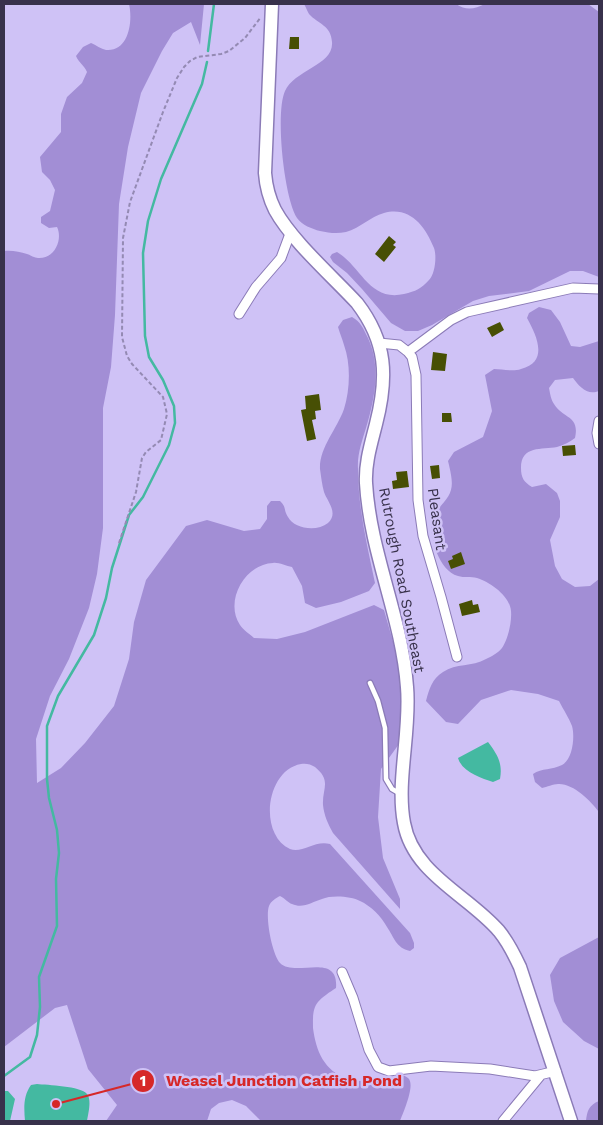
<svg xmlns="http://www.w3.org/2000/svg" width="603" height="1125" font-family="'Work Sans',sans-serif">
<style>
.green{fill:#a28ed5}
.water{fill:#44b9a1}
.lines{fill:none;stroke-linecap:round;stroke-linejoin:round}
.stream{stroke:#44b9a1;stroke-width:2.5}
.building{fill:#474f04}
.lane-casing{stroke:#8b7bb7;stroke-width:7}
.street-casing{stroke:#8b7bb7;stroke-width:11}
.secondary-casing{stroke:#8b7bb7;stroke-width:15}
.path{stroke:#948ab3;stroke-width:2;stroke-dasharray:4 2.5;stroke-linecap:butt}
.lane{stroke:#fff;stroke-width:4.5}
.street{stroke:#fff;stroke-width:9}
.secondary{stroke:#fff;stroke-width:12}
.labels{text-anchor:middle;stroke-width:5;stroke-linejoin:round;paint-order:stroke}
.street-label{font-size:15px;fill:#38314b;stroke:#cfc2f6}
.leader{fill:none;stroke:#d62828;stroke-width:2}
.callout-dot{fill:#d62828;stroke:#cfc2f6;stroke-width:2}
.mark-label{font-size:15px;text-anchor:middle;font-weight:bold;fill:#fff}
.callout-label{font-size:16px;text-anchor:middle;font-weight:bold;fill:#d62828;stroke:#cfc2f6;stroke-width:5;stroke-linejoin:round;paint-order:stroke}
</style>
<rect width="100%" height="100%" fill="#cfc2f6"/>
<path class="green" d="M 129,4 L 204,4 L 200,45 L 191,22 L 173,33 L 162,51 L 141,93 L 128,147 L 119,204 L 115,315 L 111,367 L 103,408 L 103,528 L 97,574 L 89,608 L 69,659 L 50,696 L 36,739 L 37,783 L 61,768 L 85,743 L 114,706 L 129,659 L 134,622 L 146,580 L 186,526 L 207,520 L 244,531 L 260,529 L 267,519 L 267,506 L 271,501 L 280,501 C 287,508 283,509 288,517 C 294,529 317,532 328,523 C 339,513 327,501 324,492 C 322,485 321,476 320,469 C 319,448 337,429 344,409 C 350,390 351,364 344,345 C 342,338 340,334 338,327 L 343,320 L 352,317 C 361,322 363,328 368,338 C 381,366 375,398 366,428 C 362,441 357,455 358,469 C 358,507 367,545 375,583 L 369,591 L 341,602 L 316,608 L 305,603 L 302,586 L 292,567 C 286,566 278,562 273,563 C 245,564 224,601 240,625 C 243,630 250,634 254,638 L 277,639 L 305,632 L 374,605 L 384,610 L 398,659 L 401,701 L 399,744 L 381,769 L 378,817 L 383,858 L 400,899 L 400,909 L 333,833 C 328,824 324,815 323,805 C 322,788 332,781 315,767 C 311,764 305,763 301,764 C 266,770 258,834 290,849 C 302,854 314,840 330,844 L 410,933 L 414,943 L 414,948 L 410,951 C 396,948 394,937 387,927 C 381,916 371,906 360,901 C 351,896 331,895 322,899 C 312,902 303,909 292,904 C 288,903 285,898 280,896 C 276,898 271,901 269,906 C 265,917 272,954 280,963 C 295,978 339,951 336,988 C 330,992 322,997 318,1002 C 312,1009 313,1020 313,1028 C 316,1051 324,1071 348,1079 C 356,1082 370,1081 379,1081 C 388,1080 399,1071 408,1078 C 416,1084 403,1113 400,1121 L 261,1121 L 246,1106 L 232,1100 L 219,1103 L 211,1109 L 207,1121 L 106,1121 L 117,1105 L 88,1069 L 67,1005 L 55,1008 L 4,1047 L 4,251 C 12,250 20,252 27,254 C 30,255 35,258 38,258 C 55,259 63,239 57,227 L 49,228 L 41,223 L 41,217 L 50,211 L 55,190 L 50,180 L 42,172 L 40,157 L 61,132 L 61,114 L 67,97 L 82,83 L 87,72 C 84,65 79,63 76,56 L 83,47 L 91,43 C 96,45 101,49 106,50 C 129,52 133,21 129,4 Z
M 304,4 L 456,4 C 466,11 475,9 485,4 L 588,4 L 599,12 L 599,277 L 583,271 L 570,271 L 529,291 L 489,296 L 473,301 L 432,325 L 418,331 L 405,331 L 391,323 L 362,289 L 347,273 L 333,262 L 330,257 L 332,254 L 337,252 C 361,266 369,302 404,294 C 416,291 421,289 429,280 C 435,274 437,256 434,248 C 425,226 410,206 384,213 C 370,217 360,228 346,232 C 337,234 329,233 320,231 C 312,229 302,225 297,218 C 284,198 275,113 285,91 C 294,70 334,65 332,42 C 331,25 318,24 309,14 C 307,11 306,7 304,4 Z
M 539,307 L 551,310 L 560,322 L 571,346 L 580,347 L 599,341 L 599,391 C 587,396 579,386 573,378 L 555,380 L 549,388 C 550,393 551,400 554,404 C 563,419 580,415 575,438 C 570,442 564,445 557,447 C 542,450 521,445 521,468 C 521,478 524,482 532,487 L 546,484 L 557,493 L 560,501 L 560,517 L 550,540 L 555,566 L 562,579 L 575,587 L 590,586 L 599,579 L 599,812 C 591,801 573,783 558,784 C 553,784 547,787 542,788 L 535,782 L 533,774 C 542,768 552,770 562,765 C 573,759 575,736 572,726 C 569,718 563,709 559,701 L 538,694 L 511,690 L 481,700 L 458,724 L 446,722 L 426,701 C 429,689 432,679 443,672 C 456,663 472,667 486,659 C 491,657 499,652 502,648 C 508,639 512,622 511,611 C 510,596 490,582 477,578 C 471,576 464,578 458,576 C 437,569 430,536 431,517 C 452,493 456,493 448,461 L 454,452 L 483,437 L 492,411 L 485,375 L 494,369 C 502,369 513,372 521,369 C 549,362 537,336 527,318 L 529,313 Z
M 599,937 L 599,1049 L 584,1041 L 563,1022 L 554,1001 L 550,975 L 560,958 Z
M 599,1101 L 599,1121 L 586,1121 C 587,1111 589,1105 599,1101 Z"/>
<path class="water" d="M 488,742 C 497,754 503,763 500,779 L 493,782 C 481,778 462,772 458,758 Z
M 37,1084 C 47,1085 81,1086 87,1094 C 92,1100 88,1114 87,1121 L 25,1121 C 24,1109 23,1096 31,1085 Z
M 4,1091 L 8,1091 L 15,1099 L 10,1121 L 4,1121 Z"/>
<g class="lines">
<path class="stream" d="M 208,51 L 214,4
M 4,1076 L 30,1057 L 37,1035 L 40,1007 L 39,977 L 57,926 L 56,879 L 59,853 L 57,830 L 49,798 L 47,779 L 47,726 L 58,696 L 94,635 L 106,598 L 112,568 L 129,515 L 143,497 L 169,445 L 175,423 L 174,406 L 163,380 L 149,357 L 145,336 L 143,253 L 148,221 L 161,179 L 202,84 L 207,62"/>
</g>
<path class="building" d="M 290,37 L 299,37 L 299,49 L 289,49 Z
M 389,236 L 396,242 L 393,245 L 396,247 L 384,262 L 375,254 Z
M 500,322 L 504,330 L 492,337 L 487,328 Z
M 433,352 L 447,354 L 445,371 L 431,370 Z
M 319,394 L 321,410 L 315,411 L 316,419 L 312,420 L 316,439 L 307,441 L 301,410 L 306,409 L 305,396 Z
M 442,413 L 451,413 L 452,422 L 442,422 Z
M 575,445 L 576,455 L 563,456 L 562,446 Z
M 439,465 L 440,478 L 432,479 L 430,466 Z
M 407,471 L 409,487 L 393,489 L 392,481 L 397,480 L 396,472 Z
M 461,552 L 465,564 L 451,569 L 448,561 L 453,559 L 452,556 Z
M 472,600 L 473,605 L 478,604 L 480,612 L 462,616 L 459,604 Z"/>
<g class="lines">
<g class="lane-casing">
<path id="lane" d="M 370,683 L 378,701 L 385,728 L 386,779 L 392,789 L 399,793"/>
</g>
<g class="street-casing">
<path id="street" d="M 239,314 L 256,287 L 281,258 L 291,231
M 379,343 L 399,345 L 408,352 L 451,320 L 467,312 L 573,288 L 599,289
M 408,352 L 412,357 L 416,375 L 418,500 L 423,536 L 441,597 L 457,657
M 599,421 L 597,433 L 599,444
M 342,972 L 353,998 L 369,1050 L 378,1067 L 389,1071 L 431,1066 L 490,1069 L 535,1076 L 556,1071
M 503,1121 L 541,1075"/>
</g>
<g class="secondary-casing">
<path id="secondary" d="M 272,4 L 265,173 C 266,186 269,198 275,210 C 292,241 332,276 357,303 C 387,342 388,377 376,424 C 371,444 365,463 366,483 C 370,553 402,618 407,687 C 411,731 396,781 404,823 C 413,874 468,895 499,931 C 508,942 514,954 520,967 L 571,1121"/>
</g>
<path class="path" d="M 119,543 L 136,492 L 142,458 L 146,452 L 161,440 L 167,414 L 163,397 L 132,364 L 127,356 L 122,337 L 123,238 L 130,202 L 163,112 L 177,78 L 184,67 L 190,61 L 197,57 L 221,54 L 229,51 L 245,38 L 261,17"/>
<use href="#lane" class="lane"/>
<use href="#street" class="street"/>
<use href="#secondary" class="secondary"/>
</g>
<g class="labels">
<g class="street-label">
<text transform="translate(437 519) rotate(82)" y="5">Pleasant</text>
<text transform="translate(402 580) rotate(79)" y="5">Rutrough Road Southeast</text>
</g>
</g>
<path class="leader" d="M56 1104L143 1081"/>
<g class="callout-dot">
<circle cx="56" cy="1104" r="5"/>
<circle cx="143" cy="1081" r="12"/>
</g>
<g class="mark-label">
<text x="143" y="1086">1</text>
</g>
<g class="callout-label">
<text x="284" y="1086">Weasel Junction Catfish Pond</text>
</g>
<rect width="603" height="1125" fill="none" stroke="#38314b" stroke-width="10"/>
</svg>
